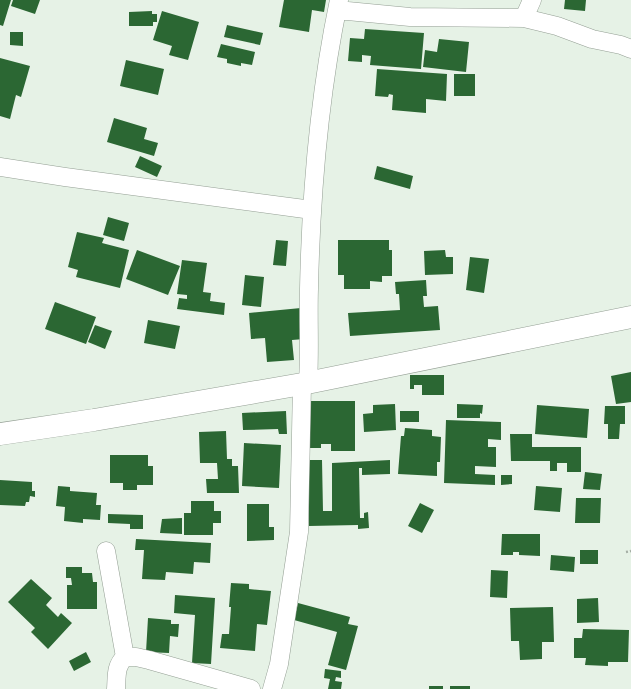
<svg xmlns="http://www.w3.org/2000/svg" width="631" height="689" font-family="Karla,sans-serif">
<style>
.building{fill:#2b6733}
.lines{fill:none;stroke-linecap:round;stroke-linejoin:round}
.street-casing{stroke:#949f94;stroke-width:19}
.secondary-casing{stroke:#949f94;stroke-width:23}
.path{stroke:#a4aea4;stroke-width:2.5;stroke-dasharray:2 2;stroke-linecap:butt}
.street{stroke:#fff;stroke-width:18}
.secondary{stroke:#fff;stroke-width:22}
</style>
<rect width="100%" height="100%" fill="#e6f2e6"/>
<path class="building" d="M 0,0 L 11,0 L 3,26 L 0,25 Z
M 13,0 L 40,0 L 35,14 L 11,6 Z
M 284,0 L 326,0 L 324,12 L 312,10 L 309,32 L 279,27 Z
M 565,0 L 586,0 L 585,11 L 564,9 Z
M 152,11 L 152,14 L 157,14 L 157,22 L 153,22 L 153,26 L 129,26 L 129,12 Z
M 162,11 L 199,22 L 188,60 L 169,55 L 172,46 L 153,40 Z
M 227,25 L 263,33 L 260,45 L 224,37 Z
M 365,29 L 424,33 L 421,69 L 370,65 L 371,56 L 362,55 L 362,62 L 348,61 L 350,38 L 364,39 Z
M 10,32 L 23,32 L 23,46 L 10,45 Z
M 439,39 L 469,42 L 466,72 L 423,67 L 425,50 L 437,52 Z
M 221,44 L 255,52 L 252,65 L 241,63 L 241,66 L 227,63 L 227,59 L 217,57 Z
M 0,58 L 30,66 L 21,97 L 16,95 L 10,119 L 0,116 Z
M 126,60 L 164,69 L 158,95 L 120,86 Z
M 377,69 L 447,74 L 446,101 L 426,99 L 426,113 L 392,110 L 393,95 L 389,94 L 388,97 L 375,96 Z
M 454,74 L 475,74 L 475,96 L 454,96 Z
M 114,118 L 147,128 L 144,139 L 158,143 L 154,156 L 107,142 Z
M 140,156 L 162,166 L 157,177 L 135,167 Z
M 377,166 L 413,176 L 410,189 L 374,179 Z
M 108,217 L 129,223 L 124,241 L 103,235 Z
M 77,232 L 104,238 L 102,243 L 129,250 L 120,288 L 76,277 L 78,270 L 68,267 Z
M 276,240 L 288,241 L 286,266 L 273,265 Z
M 338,240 L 389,240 L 389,250 L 392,250 L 392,276 L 382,276 L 382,282 L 370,281 L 370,289 L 344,289 L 344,275 L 338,275 Z
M 137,250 L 180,266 L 168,295 L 126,279 Z
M 445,250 L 446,257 L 453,257 L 453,274 L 425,275 L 424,251 Z
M 470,257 L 489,259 L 484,293 L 466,290 Z
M 182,260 L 207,263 L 203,292 L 211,293 L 210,301 L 225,303 L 224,315 L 177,309 L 179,298 L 187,299 L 187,295 L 177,294 Z
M 245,275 L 264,277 L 261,307 L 242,305 Z
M 426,280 L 427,296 L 423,296 L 424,307 L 438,306 L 440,330 L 350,336 L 348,313 L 400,310 L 399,294 L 396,294 L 395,282 Z
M 55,302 L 96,317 L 86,344 L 45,329 Z
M 301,308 L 304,339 L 292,340 L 294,360 L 267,362 L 265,338 L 251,339 L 249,313 Z
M 148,320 L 180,326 L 175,349 L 144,343 Z
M 95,325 L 112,331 L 105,349 L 88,342 Z
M 631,372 L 631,402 L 616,404 L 611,376 Z
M 410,375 L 444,375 L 444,395 L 422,395 L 422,385 L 414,385 L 414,389 L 410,389 Z
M 309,401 L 355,401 L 355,451 L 331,451 L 331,444 L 321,444 L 321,448 L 309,448 Z
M 395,404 L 396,430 L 364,432 L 363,414 L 373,413 L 373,405 Z
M 457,404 L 483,405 L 482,414 L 480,413 L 480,418 L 457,418 Z
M 537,405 L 589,409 L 587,438 L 535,434 Z
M 605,406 L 625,406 L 625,424 L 620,424 L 619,439 L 608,439 L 608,424 L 604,424 Z
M 286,411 L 287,434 L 279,434 L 278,429 L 243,430 L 242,413 Z
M 400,411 L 419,411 L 419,422 L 400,422 Z
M 446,420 L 501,422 L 501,440 L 488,439 L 488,447 L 496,447 L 496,467 L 475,466 L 475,474 L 495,475 L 495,485 L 444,483 Z
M 405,428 L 432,430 L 432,436 L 441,437 L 440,462 L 437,462 L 437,476 L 398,474 L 401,436 L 404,436 Z
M 226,431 L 227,459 L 232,459 L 232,466 L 238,466 L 239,493 L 207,493 L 206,479 L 218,479 L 217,463 L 200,463 L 199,432 Z
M 510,434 L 532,434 L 532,447 L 581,447 L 581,472 L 567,472 L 567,463 L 557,463 L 557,471 L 550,471 L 550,461 L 511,461 Z
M 244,443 L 281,445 L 279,488 L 242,486 Z
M 110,455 L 148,455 L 148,466 L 153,466 L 153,485 L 137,485 L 137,490 L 123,490 L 123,483 L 110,483 Z
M 307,460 L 322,460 L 323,511 L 332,511 L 332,463 L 390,460 L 390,474 L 362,475 L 362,468 L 359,468 L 360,518 L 364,518 L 364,513 L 368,512 L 369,528 L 358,529 L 358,525 L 309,526 Z
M 585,472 L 602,474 L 600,490 L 583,489 Z
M 501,475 L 512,475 L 512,484 L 501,485 Z
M 0,480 L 32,482 L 32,491 L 35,491 L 35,497 L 30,496 L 29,502 L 26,502 L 25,506 L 0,505 Z
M 58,486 L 70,487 L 70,491 L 97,493 L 96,505 L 101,505 L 100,520 L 83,519 L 83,523 L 64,521 L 65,507 L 56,506 Z
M 536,486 L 562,488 L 560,512 L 534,510 Z
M 576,498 L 601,498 L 600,523 L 575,523 Z
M 191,501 L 214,501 L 214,511 L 221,511 L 221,523 L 213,523 L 213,535 L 184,535 L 184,513 L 191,513 Z
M 420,503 L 434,510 L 422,533 L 408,526 Z
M 247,504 L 269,504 L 269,527 L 274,527 L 274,540 L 247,541 Z
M 108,514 L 143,515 L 143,529 L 130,529 L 130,524 L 108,523 Z
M 182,518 L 182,534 L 160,533 L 162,519 Z
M 502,534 L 540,534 L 540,556 L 519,555 L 519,552 L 513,552 L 513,555 L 501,555 Z
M 136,539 L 211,543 L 210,563 L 194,562 L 193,574 L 166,572 L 165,580 L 142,579 L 144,550 L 135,550 Z
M 580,550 L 598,550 L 598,564 L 580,564 Z
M 551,555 L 575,557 L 574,572 L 550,570 Z
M 66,567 L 82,567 L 82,573 L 92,573 L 93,582 L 97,582 L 97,609 L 67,609 L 67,585 L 72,585 L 71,578 L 66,578 Z
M 491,570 L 508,571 L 507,598 L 490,597 Z
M 31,579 L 52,598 L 46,605 L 58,617 L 61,613 L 72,623 L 48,649 L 31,632 L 35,628 L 8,602 Z
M 231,583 L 249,584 L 249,589 L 271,591 L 267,625 L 257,624 L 255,651 L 220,648 L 222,634 L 229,634 L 231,607 L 229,607 Z
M 175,595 L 215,598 L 211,664 L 192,663 L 195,615 L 174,613 Z
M 598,598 L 599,622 L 577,623 L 577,599 Z
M 298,603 L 350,617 L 348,624 L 358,626 L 346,670 L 328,665 L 337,632 L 294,620 Z
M 553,607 L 554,642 L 542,642 L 542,659 L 520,660 L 519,641 L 511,641 L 510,608 Z
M 148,618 L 171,620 L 171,624 L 179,624 L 178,637 L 170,636 L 169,653 L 146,652 Z
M 583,629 L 629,630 L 628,662 L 608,662 L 608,666 L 585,665 L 586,658 L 574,658 L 574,638 L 582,638 Z
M 86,652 L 91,662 L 74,671 L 69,661 Z
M 325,669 L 341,671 L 341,678 L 336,677 L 335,681 L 342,682 L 341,689 L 328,689 L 330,679 L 324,678 Z
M 429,686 L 443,686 L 443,689 L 429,689 Z
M 450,686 L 470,686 L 470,689 L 450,689 Z"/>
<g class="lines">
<g class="street-casing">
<path id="street" d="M 337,10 L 410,17 L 524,18 L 557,26 L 592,39 L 621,45 L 631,49
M 524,18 L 532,0
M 0,167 L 65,177 L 312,210
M 308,382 C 310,351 308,320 309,289 C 311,192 319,95 339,0
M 106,551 L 125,657
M 116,689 C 117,677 115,666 125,657 L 136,657 L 149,660 L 251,689
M 272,689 L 279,664 L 299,532 L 302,384"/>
</g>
<g class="secondary-casing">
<path id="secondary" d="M 0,434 L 94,420 L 302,384 L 631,317"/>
</g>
<path class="path" d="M 626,552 L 631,551"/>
<use href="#street" class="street"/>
<use href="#secondary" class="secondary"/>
</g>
</svg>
